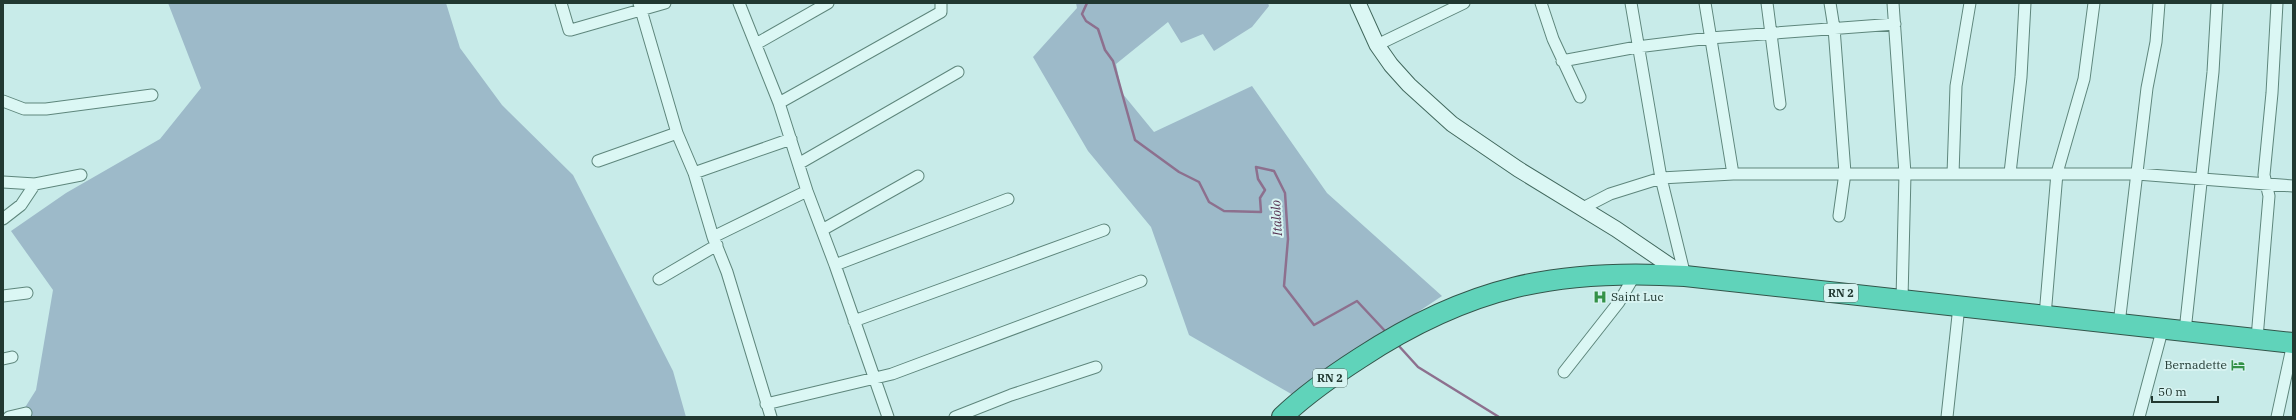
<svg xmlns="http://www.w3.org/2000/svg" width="2296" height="420" font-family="'IBM Plex Serif',serif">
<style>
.green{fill:#9dbac9}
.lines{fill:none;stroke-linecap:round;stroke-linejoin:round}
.stream{stroke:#8d708e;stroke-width:2.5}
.street-casing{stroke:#5e867c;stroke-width:13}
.secondary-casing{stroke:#41685d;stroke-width:17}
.highway-casing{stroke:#32554a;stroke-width:22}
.street{stroke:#dbf7f4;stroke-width:11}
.secondary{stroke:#dbf7f4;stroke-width:15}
.highway{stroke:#60d3ba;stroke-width:20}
.labels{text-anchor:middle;stroke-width:4;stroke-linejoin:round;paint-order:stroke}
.shield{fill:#d7f3f1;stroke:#58706b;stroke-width:1}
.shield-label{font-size:11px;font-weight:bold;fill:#213831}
.poi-label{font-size:12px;fill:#213831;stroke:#d7f3f1;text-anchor:start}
.water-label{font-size:13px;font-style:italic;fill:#563151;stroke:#d7f3f1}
</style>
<rect width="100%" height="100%" fill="#c8ebe9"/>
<path class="green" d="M 168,3 L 446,3 L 460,48 L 502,105 L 573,175 L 673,371 L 686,417 L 19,417 L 36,390 L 53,290 L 11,231 L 66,193 L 160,139 L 201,88 Z
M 1076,3 L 1268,3 L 1269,6 L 1252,27 L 1214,51 L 1203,34 L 1181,43 L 1168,22 L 1116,64 L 1122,93 L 1154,132 L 1252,86 L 1327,193 L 1442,296 L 1293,395 L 1189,335 L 1151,227 L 1088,151 L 1033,57 L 1077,8 Z"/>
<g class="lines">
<path class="stream" d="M 1087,3 L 1082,14 L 1086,21 L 1098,29 L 1105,50 L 1113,61 L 1135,140 L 1179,172 L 1199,182 L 1209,202 L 1224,211 L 1261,212 L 1260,198 L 1265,190 L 1258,179 L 1256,167 L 1274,171 L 1285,193 L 1288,239 L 1284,286 L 1314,325 L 1357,301 L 1386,332
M 1398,345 L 1418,367 L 1499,417"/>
<g class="street-casing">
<path id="street" d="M 561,3 L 569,30 L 571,30 L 665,3
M 639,3 L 677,133 L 694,173 L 713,237 L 727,272 L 771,417
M 739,3 L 779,103 L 807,191 L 835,265 L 888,417
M 1541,3 L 1553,39 L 1580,97
M 1631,3 L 1661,178 L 1685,276
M 1705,3 L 1733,174
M 1767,3 L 1780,104
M 1830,3 L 1834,28 L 1845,173 L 1839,216
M 1893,3 L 1905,174 L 1902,299
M 756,44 L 828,3
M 1377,45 L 1464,3
M 1562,61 L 1637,47 L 1710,38 L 1895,24
M 3,101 L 24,109 L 46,109 L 152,95
M 779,103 L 941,12 L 941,3
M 598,161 L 677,133
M 800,163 L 958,72
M 694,173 L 791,139
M 2010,173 L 2021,77 L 2025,3
M 1953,174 L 1956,86 L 1970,3
M 3,182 L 35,184
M 1581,209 L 1610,194 L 1661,178 L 1733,174 L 2137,174 L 2293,186
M 3,219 L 21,205 L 35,184 L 81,175
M 822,230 L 918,176
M 713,237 L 807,191
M 835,265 L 1008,199
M 659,279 L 717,245
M 3,296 L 27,293
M 2045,316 L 2057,173 L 2084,79 L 2094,3
M 854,321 L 1104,230
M 2119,324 L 2147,88 L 2156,42 L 2159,3
M 2185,331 L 2213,72 L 2217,3
M 2257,338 L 2269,196 L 2264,175 L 2272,93 L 2277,3
M 3,359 L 12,357
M 1564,372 L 1619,302 L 1636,273
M 766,404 L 892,374 L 1141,281
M 9,417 L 26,413
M 955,417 L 1011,395 L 1096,367
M 1947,417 L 1959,306
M 2139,417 L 2163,327
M 2277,417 L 2293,343"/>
</g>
<g class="secondary-casing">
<path id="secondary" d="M 1358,3 L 1377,45 L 1391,65 L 1409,85 L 1452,124 L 1518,169 L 1616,229 L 1685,276"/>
</g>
<g class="highway-casing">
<path id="highway" d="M 1282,417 C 1306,394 1332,376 1360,358 C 1468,287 1557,268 1685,276 L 2293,343"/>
</g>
<use href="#street" class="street"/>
<use href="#secondary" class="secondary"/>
<use href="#highway" class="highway"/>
</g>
<defs>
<g id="hospital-bare" transform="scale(1.08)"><path d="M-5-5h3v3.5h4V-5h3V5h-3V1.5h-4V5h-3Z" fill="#339147" stroke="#d7f3f1" stroke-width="2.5" paint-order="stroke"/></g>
<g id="hotel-bare" transform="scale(1.08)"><path d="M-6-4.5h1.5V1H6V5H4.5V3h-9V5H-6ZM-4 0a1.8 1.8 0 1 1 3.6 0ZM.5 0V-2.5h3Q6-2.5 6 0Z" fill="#339147" stroke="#d7f3f1" stroke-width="2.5" paint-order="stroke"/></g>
</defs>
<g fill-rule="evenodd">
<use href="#hospital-bare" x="1600" y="297"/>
<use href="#hotel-bare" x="2238" y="365"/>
</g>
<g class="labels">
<g class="shield">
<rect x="1824" y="284" width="34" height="18" rx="3"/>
<rect x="1313" y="369" width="34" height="18" rx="3"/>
</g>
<g class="shield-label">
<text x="1841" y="297">RN 2</text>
<text x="1330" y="382">RN 2</text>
</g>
<g class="poi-label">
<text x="1611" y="301">Saint Luc</text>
<text x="2227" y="369" text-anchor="end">Bernadette</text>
</g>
<g class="water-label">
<text transform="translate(1276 218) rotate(-93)" y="5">Italolo</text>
</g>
</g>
<rect width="2296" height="420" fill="none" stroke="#213831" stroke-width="8"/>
<path d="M2152 396v6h66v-6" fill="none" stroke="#213831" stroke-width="2"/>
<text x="2158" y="396" font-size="12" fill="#213831" stroke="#d7f3f1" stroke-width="3" paint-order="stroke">50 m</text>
</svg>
